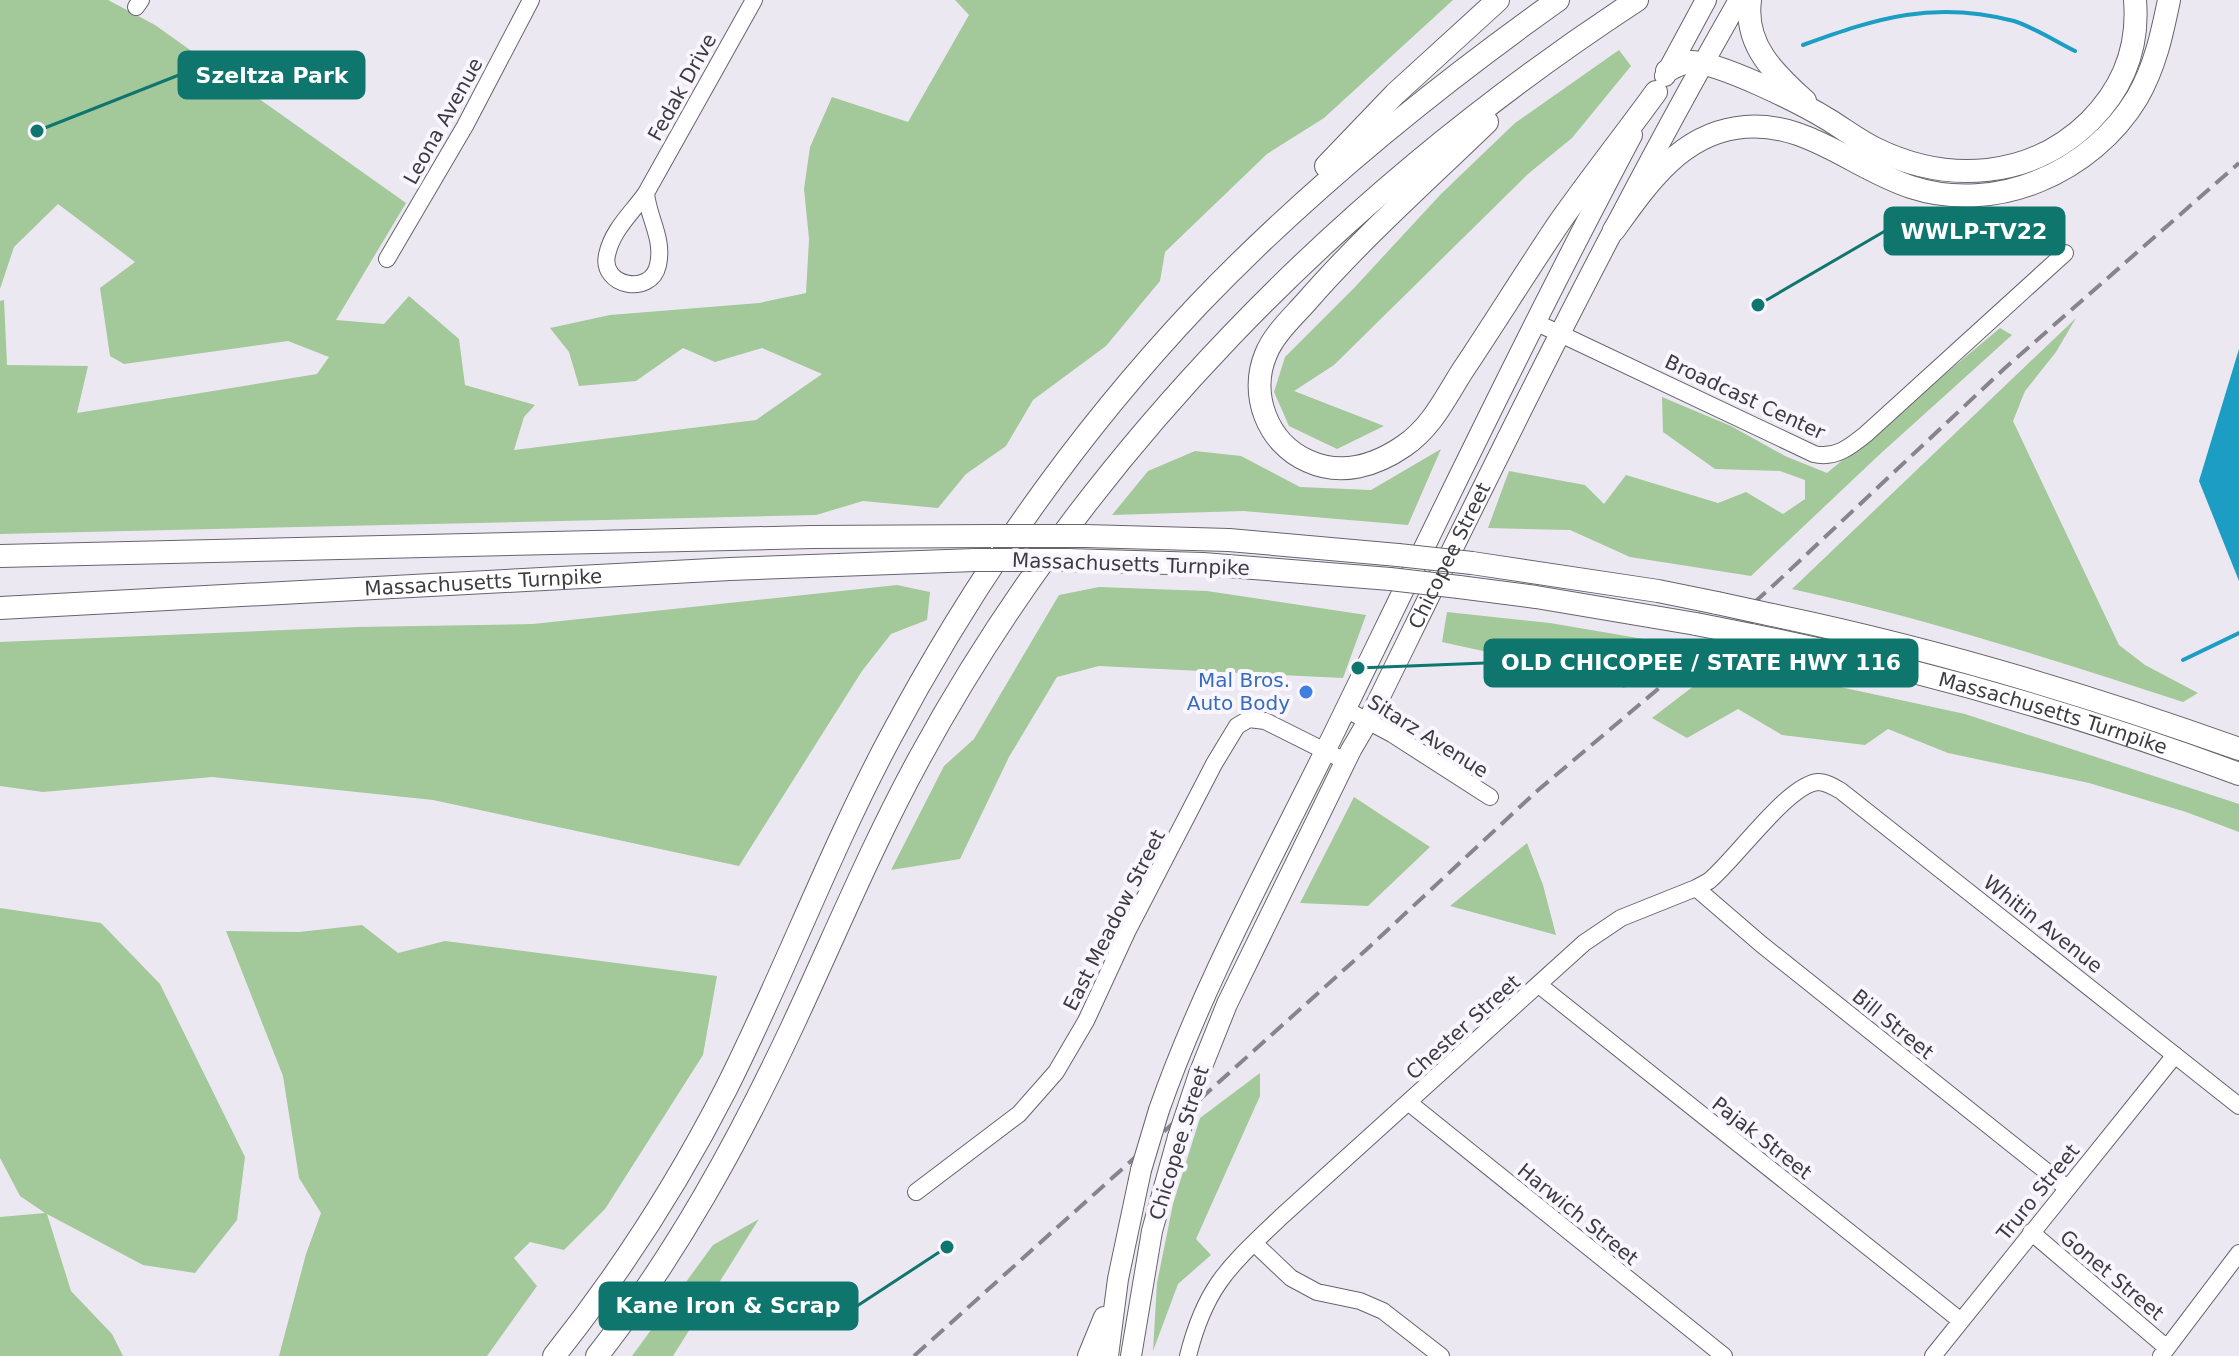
<svg xmlns="http://www.w3.org/2000/svg" width="2239" height="1356" font-family="'DejaVu Sans',sans-serif">
<style>
.green{fill:#a3c89a}
.water{fill:#1c9dc4}
.lines{fill:none;stroke-linecap:round;stroke-linejoin:round}
.stream{stroke:#1c9dc4;stroke-width:4}
.minor-casing{stroke:#67646c;stroke-width:18}
.major-casing{stroke:#67646c;stroke-width:22}
.highway-casing{stroke:#67646c;stroke-width:24}
.minor{stroke:#fff;stroke-width:16}
.major{stroke:#fff;stroke-width:20}
.highway{stroke:#fff;stroke-width:22}
.rail{stroke:#87848b;stroke-width:4;stroke-dasharray:16 8;stroke-linecap:butt}
.major-bridge-casing{stroke:#67646c;stroke-width:22;stroke-linecap:butt}
.highway-bridge-casing{stroke:#67646c;stroke-width:24;stroke-linecap:butt}
.major-bridge{stroke:#fff;stroke-width:20}
.highway-bridge{stroke:#fff;stroke-width:22}
.shop-dot{fill:#3f7fe0;stroke:#f9f6ff;stroke-width:3}
.labels{text-anchor:middle;stroke-width:8;stroke-linejoin:round;paint-order:stroke}
.street-label{font-size:20px;fill:#3d3b3f;stroke:#f9f6ff}
.shop-label{font-size:20px;fill:#366cbe;stroke:#f9f6ff;text-anchor:end}
.leader{fill:none;stroke:#0f766e;stroke-width:3}
.callout-dot{fill:#0f766e;stroke:#f9f6ff;stroke-width:3}
.callout{fill:#0f766e;stroke:#0f766e;stroke-width:3}
.callout-label{font-size:22px;text-anchor:middle;font-weight:bold;fill:#fff}
</style>
<rect width="100%" height="100%" fill="#ece8f2"/>
<path class="green" d="M 0,0 L 108,0 L 155,25 L 406,203 L 336,320 L 384,324 L 409,296 L 459,339 L 465,385 L 535,405 L 524,417 L 514,450 L 756,420 L 822,374 L 762,348 L 715,362 L 683,348 L 636,381 L 579,386 L 569,352 L 550,328 L 610,315 L 759,303 L 806,293 L 809,239 L 804,189 L 810,147 L 832,97 L 908,122 L 969,15 L 955,0 L 1453,0 L 1324,118 L 1267,154 L 1165,252 L 1160,281 L 1106,346 L 1033,400 L 1006,446 L 966,474 L 938,508 L 863,501 L 816,515 L 0,534 L 0,301 L 4,300 L 7,365 L 88,366 L 77,413 L 317,374 L 329,357 L 288,341 L 124,364 L 110,356 L 100,288 L 135,262 L 58,204 L 14,247 L 0,289 Z
M 1619,50 L 1631,66 L 1572,138 L 1528,174 L 1334,365 L 1294,391 L 1384,426 L 1337,449 L 1289,426 L 1274,392 L 1285,357 L 1354,288 L 1441,194 L 1515,123 Z
M 2076,318 L 2056,352 L 2025,391 L 2013,421 L 2119,645 L 2145,665 L 2198,693 L 2183,702 C 2054,660 1925,618 1792,589 Z
M 2000,328 L 2012,335 L 1879,455 L 1751,576 L 1630,557 L 1570,530 L 1488,528 L 1509,471 L 1585,485 L 1604,504 L 1626,475 L 1718,503 L 1746,492 L 1783,514 L 1805,499 L 1805,480 L 1780,471 L 1715,469 L 1663,432 L 1662,397 L 1731,426 L 1785,456 L 1827,473 Z
M 1441,449 L 1408,525 L 1244,511 L 1112,515 L 1148,471 L 1195,451 L 1241,456 L 1300,487 L 1371,490 Z
M 897,585 L 930,592 L 927,620 L 891,634 L 862,671 L 739,866 L 433,800 L 212,777 L 43,792 L 0,786 L 0,642 L 357,627 L 533,624 Z
M 1099,587 L 1207,591 L 1366,615 L 1343,678 L 1099,666 L 1057,677 L 1009,757 L 960,859 L 891,870 L 944,766 L 974,739 L 1059,595 Z
M 1447,612 L 1550,623 L 1667,643 L 1624,688 L 1597,676 L 1442,642 Z
M 1725,662 L 1965,714 L 2239,804 L 2239,832 L 2186,812 L 2089,783 L 1948,753 L 1888,729 L 1865,745 L 1782,735 L 1738,709 L 1687,738 L 1652,718 Z
M 1354,797 L 1430,847 L 1368,906 L 1300,903 Z
M 1527,843 L 1543,885 L 1556,935 L 1450,906 Z
M 0,908 L 101,923 L 160,984 L 245,1157 L 237,1220 L 195,1273 L 143,1265 L 47,1214 L 71,1291 L 112,1334 L 123,1356 L 0,1356 L 0,1217 L 45,1213 L 20,1196 L 0,1158 Z
M 362,925 L 398,953 L 445,941 L 717,976 L 703,1055 L 605,1209 L 564,1250 L 530,1242 L 514,1258 L 537,1286 L 487,1356 L 279,1356 L 306,1254 L 321,1213 L 299,1178 L 283,1076 L 226,931 L 299,932 Z
M 1260,1073 L 1260,1096 L 1196,1239 L 1211,1255 L 1178,1284 L 1153,1351 L 1157,1283 L 1173,1204 L 1200,1118 Z
M 759,1219 L 673,1356 L 632,1356 L 713,1245 Z"/>
<path class="water" d="M 2239,349 L 2239,581 L 2199,481 Z"/>
<g class="lines">
<path class="stream" d="M 1803,45 C 1877,18 1934,0 2014,21 C 2035,28 2055,41 2075,51
M 2183,660 L 2239,633"/>
<g class="minor-casing">
<path id="minor" d="M 136,7 L 141,0
M 646,193 C 648,218 664,238 658,265 C 651,297 600,286 607,255 C 612,230 632,213 646,193 L 754,0
M 387,259 L 465,126 L 531,0
M 1535,322 L 1814,454 C 1835,459 1850,447 1866,434 L 2065,253
M 1345,709 L 1392,734 L 1490,797
M 1696,888 L 1761,944 L 2067,1188
M 1539,985 L 1961,1321
M 1408,1102 L 1724,1356
M 916,1192 L 1019,1114 L 1056,1072 L 1086,1021 L 1128,930 L 1214,764 L 1237,726 L 1249,719 L 1265,721 L 1345,761
M 2031,1232 L 2167,1348
M 1254,1243 L 1291,1278 L 1317,1292 L 1360,1301 L 1383,1311 L 1441,1356
M 1188,1356 C 1206,1284 1231,1265 1282,1216 L 1584,943 L 1621,918 L 1696,888 L 1709,881 C 1735,860 1788,784 1818,782 C 1826,782 1834,787 1841,791 L 2239,1106
M 1933,1356 L 2175,1055
M 2161,1356 L 2239,1253"/>
</g>
<g class="major-casing">
<g id="major">
<path d="M 1665,76 L 1706,0"/>
<path id="s1" d="M 1199,1074 L 1227,1004 L 1351,750 L 1368,721 C 1487,479 1605,234 1739,0"/>
<path d="M 1159,1110 C 1205,979 1274,856 1335,731 C 1432,532 1528,331 1632,135"/>
<path d="M 1088,1356 L 1104,1317"/>
<path d="M 1108,1356 L 1118,1279 L 1141,1170"/>
<path d="M 1131,1356 L 1152,1231 L 1178,1137"/>
</g>
</g>
<g class="highway-casing">
<g id="highway">
<path d="M 1750,0 C 1744,45 1774,73 1805,101"/>
<path d="M 1667,71 C 1674,67 1680,63 1689,62 C 1718,61 1803,104 1829,120 C 1845,130 1859,141 1876,149 C 1948,184 2031,179 2090,121 C 2123,88 2139,47 2135,0"/>
<path d="M 1487,122 C 1426,181 1362,238 1307,301 C 1293,317 1274,334 1266,354 C 1249,394 1267,443 1308,461 C 1341,476 1375,466 1404,446 C 1432,427 1445,398 1463,370 C 1495,322 1526,272 1559,223 C 1590,179 1624,136 1656,92"/>
<path d="M 1326,166 L 1395,94 L 1498,0"/>
<path d="M 1614,230 C 1646,186 1678,137 1736,128 C 1803,117 1852,168 1911,187 C 1996,215 2092,172 2137,98 C 2155,67 2162,34 2169,0"/>
<path d="M 1085,536 L 1229,540 L 1398,555"/>
<path d="M 0,556 L 812,537 L 993,536"/>
<path d="M 1067,560 L 1203,564 L 1390,579"/>
<path d="M 1472,563 L 1658,591 L 1717,603"/>
<path d="M 1459,587 L 1536,597 L 1696,624"/>
<path id="s2" d="M 0,608 L 730,569 L 975,560"/>
<path d="M 1772,615 C 1931,648 2086,694 2239,749"/>
<path id="s3" d="M 1751,635 C 1917,668 2081,715 2239,774"/>
<path d="M 554,1356 C 620,1273 678,1183 726,1089 C 784,974 829,852 890,738 C 973,582 1076,434 1198,305 C 1307,191 1430,91 1558,0"/>
<path d="M 597,1356 C 676,1255 738,1142 792,1027 C 834,937 872,845 919,759 C 1087,450 1345,191 1637,0"/>
</g>
</g>
<use href="#minor" class="minor"/>
<use href="#major" class="major"/>
<use href="#highway" class="highway"/>
<path class="rail" d="M 914,1356 L 1366,950 L 1537,791 L 1658,689 L 1776,583 L 2005,368 L 2239,163"/>
<g class="major-bridge-casing">
<path id="major-bridge" d="M 1178,1137 L 1199,1074
M 1141,1170 L 1159,1110"/>
</g>
<g class="highway-bridge-casing">
<path id="highway-bridge" d="M 993,536 L 1085,536
M 1398,555 L 1472,563
M 975,560 L 1067,560
M 1390,579 L 1459,587
M 1717,603 L 1772,615
M 1696,624 L 1751,635"/>
</g>
<use href="#major-bridge" class="major-bridge"/>
<use href="#highway-bridge" class="highway-bridge"/>
</g>
<circle class="shop-dot" cx="1306" cy="692" r="8"/>
<g class="labels">
<g class="street-label">
<text transform="translate(682 87) rotate(-61)" y="7">Fedak Drive</text>
<text transform="translate(443 121) rotate(-61)" y="7">Leona Avenue</text>
<text transform="translate(1745 397) rotate(25)" y="7">Broadcast Center</text>
<text dy="7" stroke="none"><textPath href="#s1" startOffset="576">Chicopee Street</textPath></text>
<text transform="translate(1131 564) rotate(2)" y="7">Massachusetts Turnpike</text>
<text dy="7" stroke="none"><textPath href="#s2" startOffset="484">Massachusetts Turnpike</textPath></text>
<text dy="7" stroke="none"><textPath href="#s3" startOffset="312">Massachusetts Turnpike</textPath></text>
<text transform="translate(1428 736) rotate(32)" y="7">Sitarz Avenue</text>
<text transform="translate(1114 920) rotate(-63)" y="7">East Meadow Street</text>
<text transform="translate(2043 924) rotate(38)" y="7">Whitin Avenue</text>
<text transform="translate(1893 1024) rotate(39)" y="7">Bill Street</text>
<text transform="translate(1463 1027) rotate(-42)" y="7">Chester Street</text>
<text transform="translate(1762 1138) rotate(38)" y="7">Pajak Street</text>
<text transform="translate(1179 1143) rotate(-73)" y="7">Chicopee Street</text>
<text transform="translate(2038 1192) rotate(-51)" y="7">Truro Street</text>
<text transform="translate(1578 1214) rotate(39)" y="7">Harwich Street</text>
<text transform="translate(2112 1275) rotate(40)" y="7">Gonet Street</text>
</g>
<g class="shop-label">
<text x="1290" y="687">Mal Bros.<tspan x="1290" dy="23">Auto Body</tspan></text>
</g>
</g>
<path class="leader" d="M37 131L179 75M1758 305L1885 231M1358 668L1485 663M947 1247L857 1306"/>
<g class="callout-dot">
<circle cx="37" cy="131" r="8"/>
<circle cx="1758" cy="305" r="8"/>
<circle cx="1358" cy="668" r="8"/>
<circle cx="947" cy="1247" r="8"/>
</g>
<g class="callout">
<rect x="179" y="52" width="185" height="46" rx="8"/>
<rect x="1885" y="208" width="179" height="46" rx="8"/>
<rect x="1485" y="640" width="432" height="46" rx="8"/>
<rect x="600" y="1283" width="257" height="46" rx="8"/>
</g>
<g class="callout-label">
<text x="272" y="83">Szeltza Park</text>
<text x="1974" y="239">WWLP-TV22</text>
<text x="1701" y="670">OLD CHICOPEE / STATE HWY 116</text>
<text x="728" y="1313">Kane Iron &amp; Scrap</text>
</g>
</svg>
